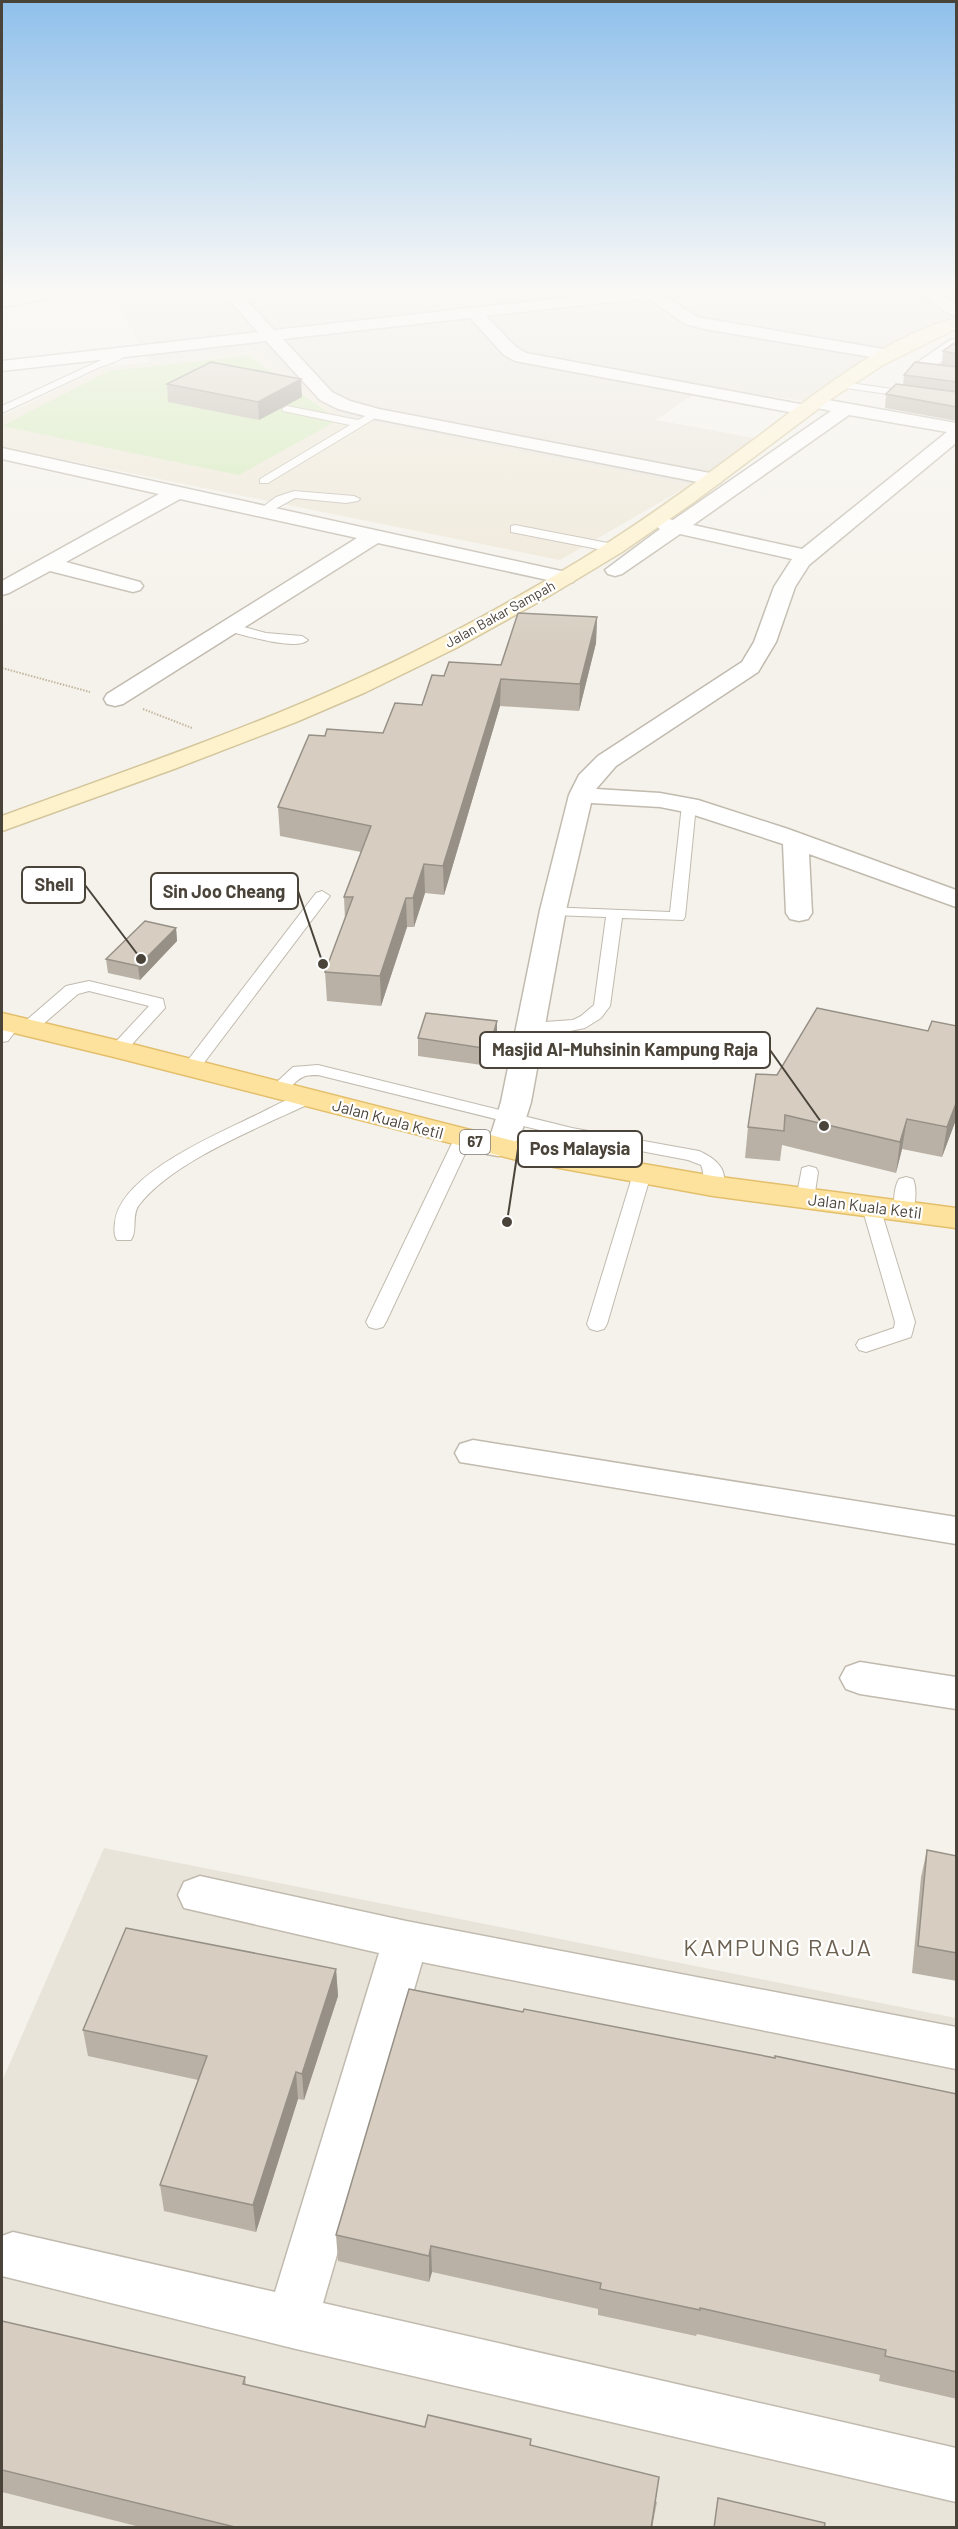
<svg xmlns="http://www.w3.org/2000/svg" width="958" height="2529" font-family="Barlow,sans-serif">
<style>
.residential{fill:#e9e4da}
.education{fill:#eee7d6}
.green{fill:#d1e9b5}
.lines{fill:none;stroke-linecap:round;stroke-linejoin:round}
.lane-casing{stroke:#c1baae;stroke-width:2}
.street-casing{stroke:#c1baae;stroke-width:3}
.secondary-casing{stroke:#d4c69c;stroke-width:3}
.primary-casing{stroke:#e3bf6c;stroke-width:3}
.path{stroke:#c3b69f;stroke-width:2;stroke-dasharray:1.5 1.5;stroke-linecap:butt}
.lane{fill:#fff;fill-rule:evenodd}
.street{fill:#fff;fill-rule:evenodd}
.secondary{fill:#fef2cd;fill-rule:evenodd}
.primary{fill:#fde29d;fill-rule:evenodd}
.wall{fill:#b9b1a6}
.shaded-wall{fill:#969087}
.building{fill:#d7cec1;stroke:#969087;stroke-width:1.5}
.labels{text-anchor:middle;stroke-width:4.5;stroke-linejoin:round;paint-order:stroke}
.far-street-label{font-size:14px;fill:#4a4339;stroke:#fff}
.shield{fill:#fff;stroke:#807b74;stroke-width:1.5}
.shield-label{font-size:15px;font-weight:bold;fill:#4a4339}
.street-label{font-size:16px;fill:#4a4339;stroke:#fff}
.near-quarter-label{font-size:24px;letter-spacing:1.5px;fill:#6d6150;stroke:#fff}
.leader{fill:none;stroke:#4a4339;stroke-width:2}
.callout-dot{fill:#4a4339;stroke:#fff;stroke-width:2}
.callout{fill:#fff;stroke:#4a4339;stroke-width:2}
.callout-label{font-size:18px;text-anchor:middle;font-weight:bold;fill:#4a4339}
</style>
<rect width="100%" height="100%" fill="#f5f2eb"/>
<path class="residential" d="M 39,291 L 956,291 L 956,317 L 913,337 L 803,401 L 704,387 L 656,420 L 754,438 L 690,485 L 339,416 L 257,351 L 150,362 L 121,309 Z
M 104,1848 L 956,2018 L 956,2527 L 2,2528 L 2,2081 Z"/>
<path class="education" d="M 257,351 L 339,416 L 690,485 L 560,560 L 2,447 L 2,416 L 105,367 Z"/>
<path class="green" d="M 248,356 L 338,420 L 239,475 L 2,426 L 109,371 Z"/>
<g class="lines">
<g class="lane-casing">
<path id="lane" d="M 123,350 L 128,353 C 120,361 110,364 100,367 L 2,413 L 2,406 Z
M 843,382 L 956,398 L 956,404 L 839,387 L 838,385 Z
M 287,406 L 358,420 L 373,412 L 381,412 L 382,414 L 268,483 L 260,483 L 260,479 L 350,425 L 283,411 L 282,409 Z
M 294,491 L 354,496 L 360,499 L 358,501 L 346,503 L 295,498 L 266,514 L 262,515 L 256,512 L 276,497 Z
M 515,525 L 613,544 L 619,548 L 613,552 L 511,532 L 511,526 Z
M 229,623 L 266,633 L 302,636 L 308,640 C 296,652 241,634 224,630 L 223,627 Z
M 689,801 L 696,805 L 685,917 L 683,920 L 622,918 L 610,1006 L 601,1018 L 585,1028 L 570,1031 L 524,1032 L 521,1028 L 524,1024 L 530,1023 L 573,1020 L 581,1016 L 594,1005 L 606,917 L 553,915 L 547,913 L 545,910 L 547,907 L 670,912 L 682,805 Z
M 322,891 L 330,896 L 197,1072 L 185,1072 L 182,1068 L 185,1064 L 316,893 Z
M 89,981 L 163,999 L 165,1008 L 124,1053 L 112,1053 L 109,1049 L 149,1006 L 89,991 L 78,994 L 34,1032 L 22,1032 L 19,1028 L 22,1024 L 66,986 Z
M 12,1020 L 18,1021 L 20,1025 L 8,1041 L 2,1042 C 2,1031 0,1023 12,1020 Z
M 318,1065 L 572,1128 L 699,1151 C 715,1158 732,1171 720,1190 L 706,1190 C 702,1183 705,1174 701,1165 L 688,1160 L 572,1138 L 318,1075 C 314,1075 307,1075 303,1077 C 290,1083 286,1099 270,1095 L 267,1091 L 293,1067 Z
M 307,1093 L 313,1094 L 316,1098 L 313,1102 C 261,1127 174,1160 139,1205 C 131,1216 138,1230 131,1240 L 117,1240 C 114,1235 114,1229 115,1223 C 118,1176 215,1135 252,1117 C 270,1109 288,1097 307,1093 Z
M 463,1134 L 469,1135 L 472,1139 L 386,1322 L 383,1327 L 376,1329 L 369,1327 L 366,1322 L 454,1139 L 457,1135 Z
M 809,1166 L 816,1168 L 818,1172 L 814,1199 L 812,1203 L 798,1203 L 796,1199 L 802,1168 Z
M 642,1168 L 649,1170 L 651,1174 L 607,1324 L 604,1329 L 597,1331 L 590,1329 L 587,1324 L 633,1174 L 635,1170 Z
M 906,1177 L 913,1179 C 917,1187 916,1207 911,1215 L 897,1215 C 892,1207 894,1187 899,1179 Z
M 871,1201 L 878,1203 L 880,1207 L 915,1322 L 911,1337 L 866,1352 L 859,1350 L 856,1345 L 859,1340 L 894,1328 L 895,1322 L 862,1207 L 864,1203 Z"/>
</g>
<g class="street-casing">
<path id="street" d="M 34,291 L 65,291 L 57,296 L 2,307 L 2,297 Z
M 221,291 L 238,291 L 274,330 L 624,291 L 673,291 L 671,294 L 665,296 L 697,317 L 889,350 L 897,355 L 889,360 L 704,329 L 685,324 L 647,298 L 486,316 L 516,347 L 526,353 L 811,406 L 814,410 L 811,414 L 805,415 L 515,361 L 504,355 L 470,318 L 283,339 L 332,392 L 350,401 L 379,409 L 720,475 L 723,479 L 720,483 L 713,485 L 377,419 L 338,409 L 320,400 L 266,341 L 2,371 L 2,361 L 258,332 Z
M 915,291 L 934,291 L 956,304 L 956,316 L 950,314 Z
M 956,339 L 956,351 L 926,373 L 914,373 L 911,369 L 914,365 L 950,340 Z
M 823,399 L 956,423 L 956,443 L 809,565 L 795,587 L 776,642 L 758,672 L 616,766 L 596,789 L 660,793 L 698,800 L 788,829 L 956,890 L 956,907 L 809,854 L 812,913 L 808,919 L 799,921 L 790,919 L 786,913 L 783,844 L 685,812 L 660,807 L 591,803 L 566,910 L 531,1102 L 522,1131 L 509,1154 L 498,1156 L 487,1154 L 483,1147 L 492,1131 L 501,1102 L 540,910 L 569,795 L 579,775 L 598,756 L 742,662 L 754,642 L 774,587 L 792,559 L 680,534 L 622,574 L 615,576 L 608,574 L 605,570 L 660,529 L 654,524 L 657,520 L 664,518 L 673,520 L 831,411 L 817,408 L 814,404 L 817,400 ZM 849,415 L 947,432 L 802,549 L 693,525 Z
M 2,448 L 566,572 L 573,574 L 576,578 L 573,582 L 566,584 L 378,543 L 123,704 L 115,706 L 107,704 L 104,699 L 107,694 L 357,538 L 180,499 L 66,562 L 140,582 L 143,586 L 140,590 L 133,592 L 50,571 L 9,593 L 2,595 L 2,581 L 159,494 L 2,459 Z
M 473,1440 L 956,1517 L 956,1544 L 460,1462 L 455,1453 L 460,1444 Z
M 860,1662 L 956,1677 L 956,1709 L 860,1694 L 846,1689 L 840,1678 L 846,1667 Z
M 200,1876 L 406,1921 L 956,2027 L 956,2069 L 422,1962 L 323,2303 L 956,2448 L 956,2502 L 292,2348 L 2,2276 L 2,2236 L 13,2232 L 275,2292 L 379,1953 L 184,1908 L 178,1895 L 184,1882 Z"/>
</g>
<g class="secondary-casing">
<path id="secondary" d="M 956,318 L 956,329 L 883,365 L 834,397 L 694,502 L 622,552 L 544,599 L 456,648 L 366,692 L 296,722 L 174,769 L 2,831 L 2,816 C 119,773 238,733 352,681 C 431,646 508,604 582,559 C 641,523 697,482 752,441 C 810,398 885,336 956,318 Z"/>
</g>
<g class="primary-casing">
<path id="primary" d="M 2,1013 L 128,1043 L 522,1143 L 713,1176 L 956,1208 L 956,1228 L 713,1196 L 521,1161 L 114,1057 L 2,1030 Z"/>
</g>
<path class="path" d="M 2,668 L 90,692
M 143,709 L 192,728"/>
<use href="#lane" class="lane"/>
<use href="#street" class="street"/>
<use href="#secondary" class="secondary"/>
<use href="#primary" class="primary"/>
</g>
<path class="wall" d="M 957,343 L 957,421 L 885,408 L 886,394 L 903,385 L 904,375 L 952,367 L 942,365 L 943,351 Z
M 167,384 L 302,397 L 259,420 L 168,402 Z
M 597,617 L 596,643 L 579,711 L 500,706 L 444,895 L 425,893 L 414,927 L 407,927 L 381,1006 L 327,1001 L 325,972 L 345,920 L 344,897 L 361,852 L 280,836 L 278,807 L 325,736 L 383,733 L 422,705 L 444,676 L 501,665 Z
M 176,928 L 177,941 L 140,980 L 108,973 L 106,959 Z
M 497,1021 L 497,1038 L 489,1066 L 418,1056 L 418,1038 Z
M 957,1026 L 957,1117 L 942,1157 L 902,1149 L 896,1173 L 782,1145 L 780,1161 L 745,1158 L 748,1127 L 777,1075 L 928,1031 Z
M 927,1850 L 957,1856 L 957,1981 L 912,1973 L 921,1877 Z
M 336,1969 L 338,1996 L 304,2100 L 298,2099 L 256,2232 L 164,2211 L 160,2185 L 198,2080 L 88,2056 L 83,2030 Z
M 523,2012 L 957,2094 L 957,2399 L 879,2381 L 880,2375 L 697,2334 L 696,2336 L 598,2315 L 598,2309 L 432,2272 L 429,2282 L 338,2261 L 336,2235 Z
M 2,2321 L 245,2377 L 246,2385 L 425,2427 L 531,2439 L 531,2445 L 657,2502 L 652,2528 L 144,2528 L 2,2492 Z"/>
<path class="shaded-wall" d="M 301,379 L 302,397 L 259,420 L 258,402 Z
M 597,617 L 596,643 L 579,711 L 580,684 Z
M 501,679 L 500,706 L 444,895 L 443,866 Z
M 424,864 L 425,893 L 414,927 L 413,898 Z
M 406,898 L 407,927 L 381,1006 L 380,976 Z
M 176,928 L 177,941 L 140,980 L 138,966 Z
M 497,1021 L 497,1038 L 489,1066 L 489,1049 Z
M 957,1101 L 957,1117 L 942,1157 L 947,1127 Z
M 907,1119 L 902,1149 L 896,1173 L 900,1142 Z
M 336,1969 L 338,1996 L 304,2100 L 302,2074 Z
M 296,2072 L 298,2099 L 256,2232 L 253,2205 Z
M 431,2246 L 432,2272 L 429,2282 L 429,2256 Z
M 659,2477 L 652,2528 L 651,2528 Z"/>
<path class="building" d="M 957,343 L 957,354 L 943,351 L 953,344 Z
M 211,362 L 301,379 L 258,402 L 167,384 Z
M 915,362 L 957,367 L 957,382 L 904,375 Z
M 896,384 L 957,392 L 957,407 L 886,394 Z
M 518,613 L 597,617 L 580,684 L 501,679 L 443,866 L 424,864 L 413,898 L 406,898 L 380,976 L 325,972 L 353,897 L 344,897 L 371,826 L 278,807 L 309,735 L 325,736 L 327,729 L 383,733 L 395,703 L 422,705 L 432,675 L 444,676 L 449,662 L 501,665 Z
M 145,921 L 176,928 L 138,966 L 106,959 Z
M 817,1008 L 928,1031 L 932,1021 L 957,1026 L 957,1101 L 947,1127 L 907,1119 L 900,1142 L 785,1115 L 784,1131 L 748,1127 L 756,1074 L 777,1075 Z
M 426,1013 L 497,1021 L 489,1049 L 418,1038 Z
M 927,1850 L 957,1856 L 957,1953 L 918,1946 Z
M 126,1928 L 336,1969 L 302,2074 L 296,2072 L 253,2205 L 160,2185 L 207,2056 L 83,2030 Z
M 409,1989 L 523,2012 L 524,2009 L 775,2058 L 775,2056 L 957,2094 L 957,2372 L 885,2356 L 886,2350 L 700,2308 L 700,2310 L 600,2289 L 601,2283 L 431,2246 L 429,2256 L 336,2235 Z
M 2,2321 L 245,2377 L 243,2384 L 425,2427 L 428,2415 L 531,2439 L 530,2445 L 659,2477 L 651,2528 L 239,2528 L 2,2470 Z
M 718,2498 L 825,2523 L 824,2528 L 714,2528 Z"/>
<linearGradient id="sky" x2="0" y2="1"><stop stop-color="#8fc0eb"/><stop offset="0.45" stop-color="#faf9f6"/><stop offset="1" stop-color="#faf9f6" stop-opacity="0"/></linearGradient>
<rect width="958" height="645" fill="url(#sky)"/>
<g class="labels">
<g class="far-street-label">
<text transform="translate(500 614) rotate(-29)" y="5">Jalan Bakar Sampah</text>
</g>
<rect class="shield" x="460" y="1130" width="30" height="24" rx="4.5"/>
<g class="shield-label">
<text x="475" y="1147">67</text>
</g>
<g class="street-label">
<text transform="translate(388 1119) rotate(15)" y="6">Jalan Kuala Ketil</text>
<text transform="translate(865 1206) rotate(7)" y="6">Jalan Kuala Ketil</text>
</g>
<g class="near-quarter-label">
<text x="778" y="1956">KAMPUNG RAJA</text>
</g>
</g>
<path class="leader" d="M141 959L85 885M323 964L298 891M824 1126L770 1050M507 1222L518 1149"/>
<g class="callout-dot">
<circle cx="141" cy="959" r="6"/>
<circle cx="323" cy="964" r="6"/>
<circle cx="824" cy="1126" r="6"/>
<circle cx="507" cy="1222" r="6"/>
</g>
<g class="callout">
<rect x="22" y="867" width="63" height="36" rx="6"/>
<rect x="151" y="873" width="147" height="36" rx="6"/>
<rect x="480" y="1032" width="290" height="36" rx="6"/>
<rect x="518" y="1131" width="124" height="36" rx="6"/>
</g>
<g class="callout-label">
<text x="54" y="891">Shell</text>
<text x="224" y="898">Sin Joo Cheang</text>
<text x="625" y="1056">Masjid Al-Muhsinin Kampung Raja</text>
<text x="580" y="1155">Pos Malaysia</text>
</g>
<rect width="958" height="2529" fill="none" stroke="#4a4339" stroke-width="6"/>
</svg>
